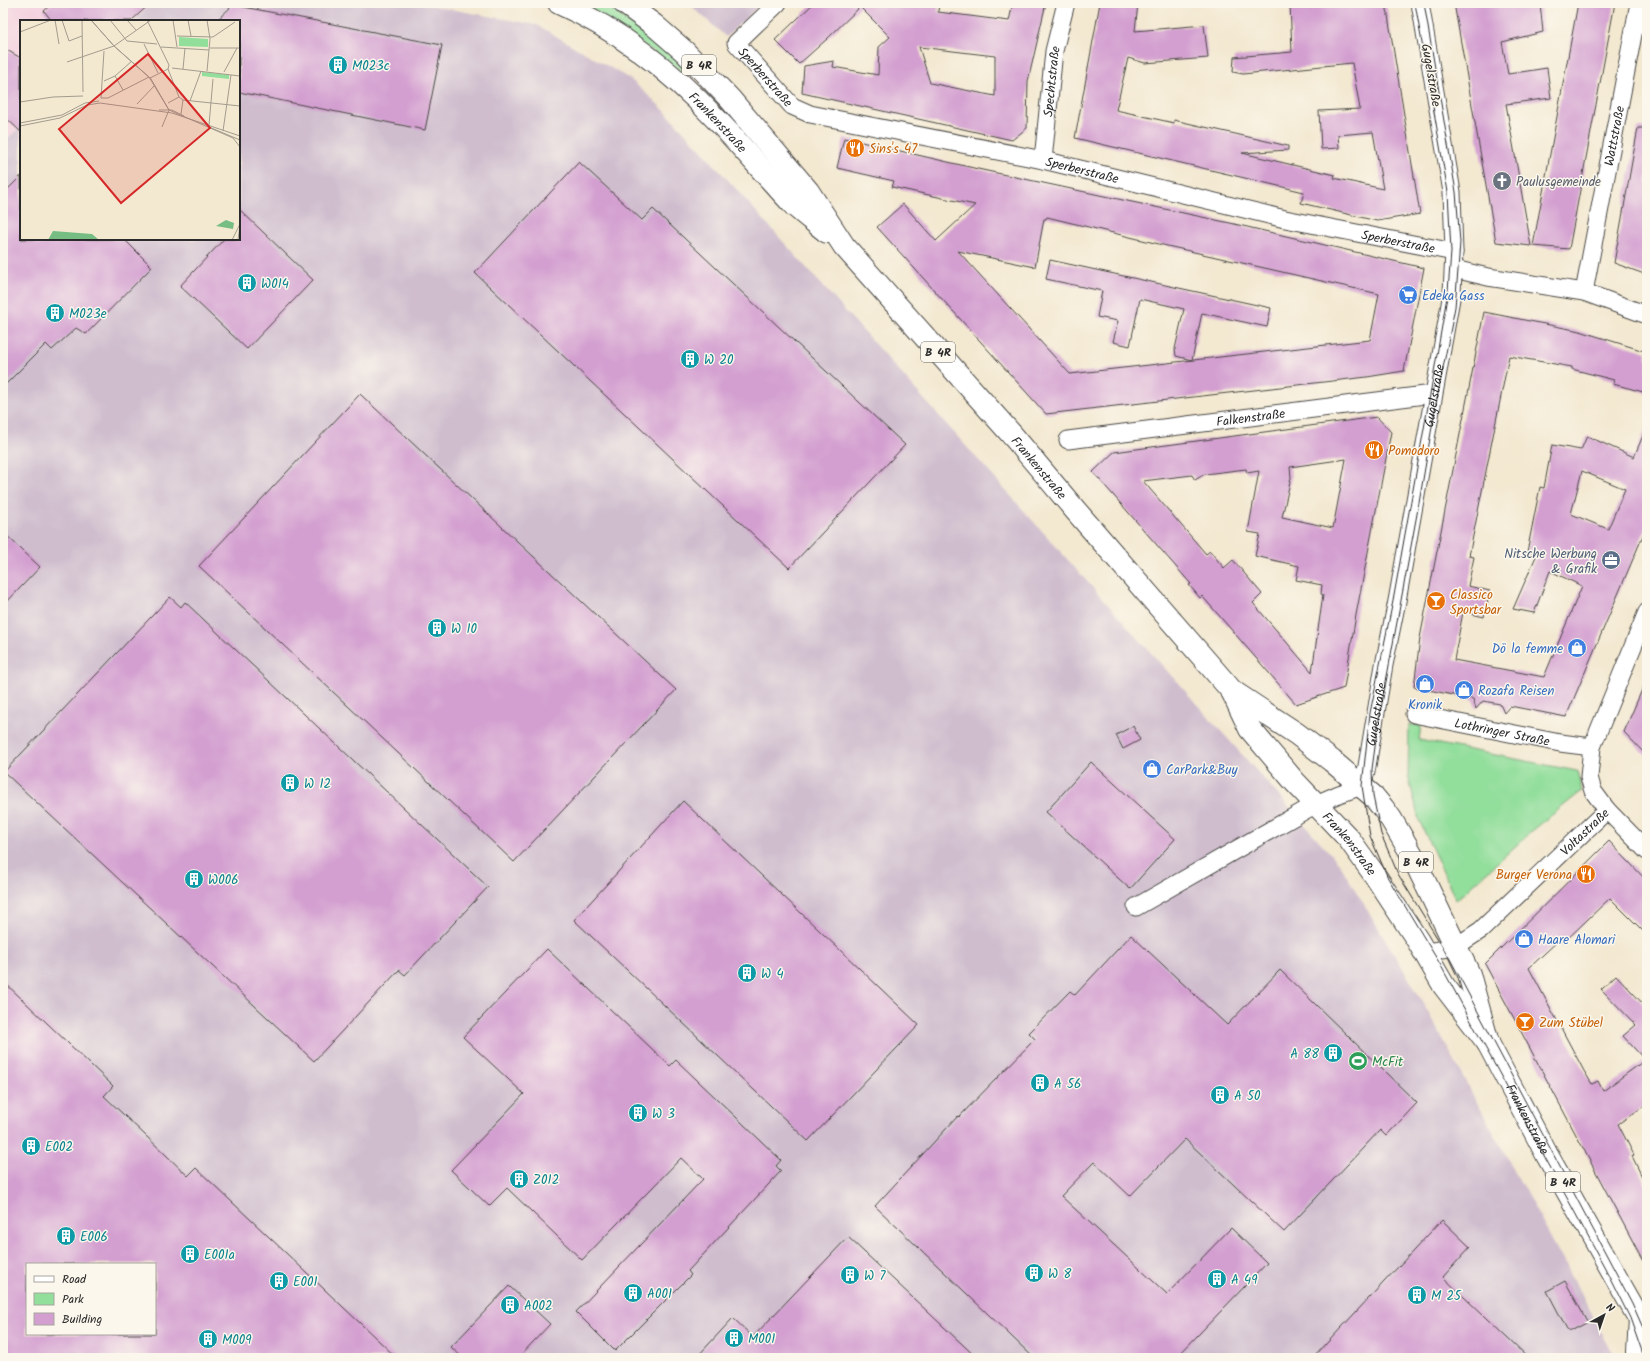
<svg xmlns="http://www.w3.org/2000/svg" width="1650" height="1361" font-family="Kalam,sans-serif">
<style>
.built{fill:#f3cfde}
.industrial{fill:#cfbdce;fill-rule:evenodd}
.green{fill:#92de9b;stroke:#5e8463}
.building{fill:#d39fd0;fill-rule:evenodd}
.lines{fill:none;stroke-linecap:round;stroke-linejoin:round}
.street-casing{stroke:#494744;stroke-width:19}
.primary-casing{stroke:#494744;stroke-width:24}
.street{stroke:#fff;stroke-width:17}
.primary{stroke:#fff;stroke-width:22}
.tram{stroke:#2b2b2b;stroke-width:1}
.labels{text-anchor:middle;stroke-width:3;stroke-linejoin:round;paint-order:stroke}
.shield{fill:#fbf7ec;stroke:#696865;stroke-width:1}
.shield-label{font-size:12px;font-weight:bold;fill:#2b2b2b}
.culture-label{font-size:13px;fill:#0d838f;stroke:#fbf7ec;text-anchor:start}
.street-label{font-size:13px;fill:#2b2b2b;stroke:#fbf7ec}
.food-label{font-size:13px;fill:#c56008;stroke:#fbf7ec;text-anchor:start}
.worship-label{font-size:13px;fill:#5b616d;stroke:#fbf7ec;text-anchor:start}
.shop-label{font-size:13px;fill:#366cbe;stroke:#fbf7ec;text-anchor:start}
.service-label{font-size:13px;fill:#4e5e75;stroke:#fbf7ec;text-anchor:end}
.leisure-label{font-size:13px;fill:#27864d;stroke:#fbf7ec;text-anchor:start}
.inset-road{fill:none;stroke:#a39c8e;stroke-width:1}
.view{fill:#d62828;fill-opacity:0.15;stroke:#d62828;stroke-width:2}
.inset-edge{fill:none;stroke:#2b2b2b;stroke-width:2}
</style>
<rect width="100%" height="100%" fill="#fbf7ec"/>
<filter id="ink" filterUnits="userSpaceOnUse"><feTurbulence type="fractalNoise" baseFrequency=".025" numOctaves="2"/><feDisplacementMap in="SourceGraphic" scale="8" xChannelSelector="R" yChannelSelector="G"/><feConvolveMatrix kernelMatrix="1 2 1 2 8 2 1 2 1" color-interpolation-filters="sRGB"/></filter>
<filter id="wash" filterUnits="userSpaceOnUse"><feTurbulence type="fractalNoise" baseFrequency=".012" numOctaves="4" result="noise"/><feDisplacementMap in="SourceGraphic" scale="16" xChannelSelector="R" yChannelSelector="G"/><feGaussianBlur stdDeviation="0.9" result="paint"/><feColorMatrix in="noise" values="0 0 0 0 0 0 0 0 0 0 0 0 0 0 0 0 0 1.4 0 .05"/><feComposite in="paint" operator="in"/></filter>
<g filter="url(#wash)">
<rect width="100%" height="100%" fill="#f3e8d0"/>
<path class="built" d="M 3,3 L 152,3 L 133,21 L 21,21 L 21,126 L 3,143 Z"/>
<path class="industrial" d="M 152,3 L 417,3 L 537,25 L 630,79 L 662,108 L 702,151 L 1339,863 L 1417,992 L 1616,1358 L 3,1358 L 3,143 L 21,126 L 21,239 L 239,239 L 239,21 L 133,21 ZM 27,1264 L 155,1264 L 155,1334 L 27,1334 Z
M 688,3 L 762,3 L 726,37 Z"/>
<path class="green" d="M 583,3 L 603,3 L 665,49 L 689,70 L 685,74 Z
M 1409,724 L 1421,726 L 1419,740 L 1577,771 L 1582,791 L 1532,831 L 1456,900 L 1419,820 L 1408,775 Z"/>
<g id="blocks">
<path class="building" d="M 53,3 L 151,3 L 131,21 L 52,21 L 44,11 Z
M 814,3 L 939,3 L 938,12 L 1009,21 L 1013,3 L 1046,3 L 1028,81 L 1027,128 L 1012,140 L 802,93 L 804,66 L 834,61 L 833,67 L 878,75 L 879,47 L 890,37 L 860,7 L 827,39 L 799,64 L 775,40 ZM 919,47 L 995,56 L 995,96 L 930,83 Z
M 1100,3 L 1138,3 L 1135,31 L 1204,25 L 1208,58 L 1145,63 L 1128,58 L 1116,110 L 1174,123 L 1174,120 L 1288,146 L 1288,150 L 1242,153 L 1335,175 L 1334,178 L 1383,189 L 1373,132 L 1338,135 L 1339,148 L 1321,149 L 1319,111 L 1360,109 L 1352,63 L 1243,74 L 1233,72 L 1234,57 L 1292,52 L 1290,3 L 1386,3 L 1420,214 L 1377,221 L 1301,203 L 1304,192 L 1075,138 Z
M 1454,3 L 1540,3 L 1543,32 L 1502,42 L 1508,74 L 1547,68 L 1551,98 L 1506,104 L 1531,246 L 1496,242 Z
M 1578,3 L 1615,3 L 1569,249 L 1533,246 Z
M 233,5 L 442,45 L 425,130 L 239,92 L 239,21 L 216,21 Z
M 3,48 L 21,58 L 21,132 L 3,115 Z
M 1638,128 L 1647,128 L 1647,275 L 1614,263 Z
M 844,138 L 978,169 L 1230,223 L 1424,268 L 1404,371 L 1367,377 L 1046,414 L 877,227 L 903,204 L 936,241 L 975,205 L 892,187 L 894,181 L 837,168 ZM 1047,217 L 1163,245 L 1379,294 L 1370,340 L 1070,374 L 958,251 L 1035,267 L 1044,219 L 1046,219 Z
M 579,162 L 642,220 L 653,209 L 905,445 L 789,568 L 475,273 Z
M 21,176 L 21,239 L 124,239 L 152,267 L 86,334 L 76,328 L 52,350 L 46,344 L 3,387 L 3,194 Z
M 239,209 L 313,280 L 247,349 L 180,286 L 224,239 L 239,239 Z
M 1050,260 L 1271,308 L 1267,327 L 1202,313 L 1192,360 L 1176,356 L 1175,349 L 1184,309 L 1140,299 L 1130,346 L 1113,342 L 1118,321 L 1097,317 L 1102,291 L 1046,279 Z
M 1484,312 L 1580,331 L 1647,352 L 1647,393 L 1613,384 L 1614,380 L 1572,369 L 1572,367 L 1509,356 L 1469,556 L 1474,557 L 1468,586 L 1490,591 L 1484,617 L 1463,612 L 1454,660 L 1544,677 L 1582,586 L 1550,571 L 1534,613 L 1513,609 L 1537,554 L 1527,552 L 1540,487 L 1544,488 L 1552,445 L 1581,450 L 1587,436 L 1634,457 L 1647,426 L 1647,526 L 1566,717 L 1510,706 L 1504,713 L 1500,704 L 1483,701 L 1476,709 L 1473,699 L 1414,687 L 1420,638 ZM 1582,471 L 1625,489 L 1608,529 L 1571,514 Z
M 360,394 L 676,690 L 514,862 L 199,566 Z
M 1377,417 L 1391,432 L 1356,615 L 1344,688 L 1296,704 L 1202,596 L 1200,598 L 1195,592 L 1189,585 L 1191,584 L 1093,472 L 1114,452 ZM 1346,459 L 1333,528 L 1282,517 L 1291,478 L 1290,467 ZM 1246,469 L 1247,473 L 1259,471 L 1248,532 L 1260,534 L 1255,556 L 1299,566 L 1296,580 L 1322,585 L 1321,594 L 1323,595 L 1312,672 L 1253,603 L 1262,594 L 1233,560 L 1224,568 L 1210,551 L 1206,554 L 1143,481 L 1192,475 L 1195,480 L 1205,474 Z
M 3,532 L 40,567 L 3,606 Z
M 170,597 L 181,607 L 185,602 L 488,887 L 405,975 L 399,970 L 314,1061 L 4,772 Z
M 1647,678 L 1647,756 L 1624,732 Z
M 1133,726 L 1140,740 L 1123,749 L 1116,735 Z
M 1091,762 L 1175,839 L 1130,889 L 1046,812 Z
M 683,801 L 919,1025 L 808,1141 L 574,920 Z
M 1609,841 L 1647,881 L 1647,935 L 1610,898 L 1563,943 L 1560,939 L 1529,968 L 1584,1071 L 1592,1084 L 1598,1081 L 1603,1091 L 1645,1060 L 1623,1036 L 1636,1025 L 1601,989 L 1616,975 L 1647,1008 L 1647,1104 L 1618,1124 L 1634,1155 L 1632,1156 L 1647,1187 L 1647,1268 L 1485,964 Z
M 1131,935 L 1227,1025 L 1280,970 L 1417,1103 L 1386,1136 L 1380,1130 L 1284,1232 L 1185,1139 L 1130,1196 L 1094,1162 L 1061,1196 L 1167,1294 L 1231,1228 L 1267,1263 L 1176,1358 L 1034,1358 L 875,1206 L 958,1116 L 959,1117 L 1035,1039 L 1029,1033 L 1070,991 L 1075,995 Z
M 547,949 L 670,1066 L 676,1060 L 781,1160 L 776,1166 L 781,1171 L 688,1271 L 691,1275 L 615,1351 L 576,1312 L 703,1179 L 681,1158 L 582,1260 L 507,1188 L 489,1206 L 451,1170 L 524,1094 L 463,1037 Z
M 3,981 L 113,1086 L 104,1096 L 188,1176 L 196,1168 L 397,1358 L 3,1358 ZM 27,1264 L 155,1264 L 155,1334 L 27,1334 Z
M 1442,1220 L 1470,1247 L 1443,1277 L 1528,1358 L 1313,1358 Z
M 848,1237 L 977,1358 L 696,1358 L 733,1318 L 753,1337 Z
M 1565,1281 L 1587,1321 L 1568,1331 L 1547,1291 Z
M 509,1286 L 550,1324 L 518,1358 L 463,1358 L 451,1347 Z"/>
</g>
</g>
<g filter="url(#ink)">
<use href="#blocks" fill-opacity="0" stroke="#494744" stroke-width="1"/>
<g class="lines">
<g class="street-casing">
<g id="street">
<path id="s1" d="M 778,3 L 736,43 L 792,106 L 810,114 L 1043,160 L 1285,219 L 1454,252"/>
<path id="s2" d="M 1043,160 L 1054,51 L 1066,3"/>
<path d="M 1454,269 L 1488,277 L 1584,292 L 1647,315"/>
<path id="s3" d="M 1584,292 L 1639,3"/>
<path id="s4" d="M 1068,440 L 1433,394"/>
<path id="s5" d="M 1414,714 L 1560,743 L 1592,747"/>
<path d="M 1607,810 L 1647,851"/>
<path id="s6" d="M 1136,907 L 1316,804 L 1339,794 L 1362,786 L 1366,772 L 1384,665 L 1397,601 L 1452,293 L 1454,252 L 1452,192 L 1420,3"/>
<path id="s7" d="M 1424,951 L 1432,951 L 1455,947 L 1481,930 L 1607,810 L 1593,791 L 1589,777 L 1592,747 L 1647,612"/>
</g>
</g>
<g class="primary-casing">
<g id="primary">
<path id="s8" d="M 559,3 C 619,30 671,71 716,119 C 743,147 767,177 794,205 C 804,214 816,223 827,232"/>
<path id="s9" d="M 624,3 L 654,25 L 684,51 L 730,99 L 808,191 L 844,246 L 1013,436 L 1076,511 L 1232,691 L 1297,734 L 1332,761 L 1373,796 L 1383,808 L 1391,819 L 1411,853 L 1469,974 L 1488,1043"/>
<path id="s10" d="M 1232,691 L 1250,729 L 1294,781 L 1349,839 L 1374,874 L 1418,941 L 1444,986 L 1488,1043 L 1547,1155 L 1640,1320 L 1647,1328"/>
<path d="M 1640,1358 L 1638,1352 L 1640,1320"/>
</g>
</g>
<use href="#street" class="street"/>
<use href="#primary" class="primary"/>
<path class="tram" d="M 1415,3 L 1448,192 L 1451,252 L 1448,291 L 1430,395 L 1393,601 L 1370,713 L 1362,786 L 1370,836 L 1388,878 L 1440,964 L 1605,1268 L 1630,1318 L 1644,1358
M 1424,3 L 1456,192 L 1460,242 L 1458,270 L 1455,307 L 1435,409 L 1419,503 L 1378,725 L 1372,769 L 1373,796 L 1381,834 L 1398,874 L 1450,959 L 1632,1303 L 1647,1337"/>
</g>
</g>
<defs>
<g id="building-disc" transform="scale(1)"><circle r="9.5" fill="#0f9aa8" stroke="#fbf7ec"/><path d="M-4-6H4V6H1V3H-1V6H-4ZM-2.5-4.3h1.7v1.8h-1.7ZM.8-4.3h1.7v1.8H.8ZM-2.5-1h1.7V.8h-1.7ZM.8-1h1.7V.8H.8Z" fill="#fff"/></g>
<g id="restaurant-disc" transform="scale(1)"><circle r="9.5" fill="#e8710a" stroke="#fbf7ec"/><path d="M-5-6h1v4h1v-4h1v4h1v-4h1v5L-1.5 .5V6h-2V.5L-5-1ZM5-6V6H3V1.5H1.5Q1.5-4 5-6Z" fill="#fff"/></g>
<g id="church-disc" transform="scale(1)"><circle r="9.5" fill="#6b7280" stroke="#fbf7ec"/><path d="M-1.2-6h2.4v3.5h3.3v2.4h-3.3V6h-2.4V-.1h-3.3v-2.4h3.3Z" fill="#fff"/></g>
<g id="supermarket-disc" transform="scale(1)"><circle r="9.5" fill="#3f7fe0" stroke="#fbf7ec"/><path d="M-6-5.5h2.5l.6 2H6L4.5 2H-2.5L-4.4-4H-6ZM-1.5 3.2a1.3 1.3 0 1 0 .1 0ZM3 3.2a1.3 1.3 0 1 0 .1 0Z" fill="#fff"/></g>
<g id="office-disc" transform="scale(1)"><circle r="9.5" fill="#5c6f8a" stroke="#fbf7ec"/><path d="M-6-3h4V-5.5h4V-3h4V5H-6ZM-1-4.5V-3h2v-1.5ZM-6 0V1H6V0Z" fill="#fff"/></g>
<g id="bar-disc" transform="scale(1)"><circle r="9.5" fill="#e8710a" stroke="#fbf7ec"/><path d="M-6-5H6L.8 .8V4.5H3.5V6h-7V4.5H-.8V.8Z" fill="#fff"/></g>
<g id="shop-disc" transform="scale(1)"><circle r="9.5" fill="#3f7fe0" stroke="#fbf7ec"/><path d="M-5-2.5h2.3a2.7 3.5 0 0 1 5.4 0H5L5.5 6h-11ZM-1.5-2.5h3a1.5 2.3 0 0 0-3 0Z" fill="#fff"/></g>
<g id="stadium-disc" transform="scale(1)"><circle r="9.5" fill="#2e9e5b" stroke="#fbf7ec"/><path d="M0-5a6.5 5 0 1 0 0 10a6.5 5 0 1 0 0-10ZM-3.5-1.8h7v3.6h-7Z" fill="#fff"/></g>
</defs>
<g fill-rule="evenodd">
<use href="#building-disc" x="338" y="65"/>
<use href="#restaurant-disc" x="855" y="148"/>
<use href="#church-disc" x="1502" y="181"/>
<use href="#building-disc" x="247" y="283"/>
<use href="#supermarket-disc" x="1408" y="295"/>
<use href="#building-disc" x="55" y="313"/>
<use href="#building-disc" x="690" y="359"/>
<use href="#restaurant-disc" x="1374" y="450"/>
<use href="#office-disc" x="1611" y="560"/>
<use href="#bar-disc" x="1436" y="601"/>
<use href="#building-disc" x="437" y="628"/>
<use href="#shop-disc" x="1577" y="648"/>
<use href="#shop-disc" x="1425" y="684"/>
<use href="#shop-disc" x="1464" y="690"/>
<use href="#shop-disc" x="1152" y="769"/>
<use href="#building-disc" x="290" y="783"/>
<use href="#restaurant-disc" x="1586" y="874"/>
<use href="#building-disc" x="194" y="879"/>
<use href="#shop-disc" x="1524" y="939"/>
<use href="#building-disc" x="747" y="973"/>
<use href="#bar-disc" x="1525" y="1022"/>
<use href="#building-disc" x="1333" y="1053"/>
<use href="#stadium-disc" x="1358" y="1061"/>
<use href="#building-disc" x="1040" y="1083"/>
<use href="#building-disc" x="1220" y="1095"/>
<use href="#building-disc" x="638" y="1113"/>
<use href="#building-disc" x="31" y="1146"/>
<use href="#building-disc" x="519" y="1179"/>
<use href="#building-disc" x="66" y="1236"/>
<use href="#building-disc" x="190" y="1254"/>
<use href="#building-disc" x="1034" y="1273"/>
<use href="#building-disc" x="850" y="1275"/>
<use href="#building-disc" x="1217" y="1279"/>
<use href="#building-disc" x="279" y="1281"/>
<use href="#building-disc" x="633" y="1293"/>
<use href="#building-disc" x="1417" y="1295"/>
<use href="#building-disc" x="510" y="1305"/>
<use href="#building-disc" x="734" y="1338"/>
<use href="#building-disc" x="208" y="1339"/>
</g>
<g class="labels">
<g class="shield">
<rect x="682" y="55" width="34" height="20" rx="3"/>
<rect x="921" y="342" width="34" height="20" rx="3"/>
<rect x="1399" y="852" width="34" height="20" rx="3"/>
<rect x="1546" y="1172" width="34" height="20" rx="3"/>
</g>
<g class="shield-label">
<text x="699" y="69">B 4R</text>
<text x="938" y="356">B 4R</text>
<text x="1416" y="866">B 4R</text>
<text x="1563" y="1186">B 4R</text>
</g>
<g class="culture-label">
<text x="352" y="70">M023c</text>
<text x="261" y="288">W014</text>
<text x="69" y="318">M023e</text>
<text x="704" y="364">W 20</text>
<text x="451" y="633">W 10</text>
<text x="304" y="788">W 12</text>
<text x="208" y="884">W006</text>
<text x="761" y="978">W 4</text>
<text x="1319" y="1058" text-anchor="end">A 88</text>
<text x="1054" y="1088">A 56</text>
<text x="1234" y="1100">A 50</text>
<text x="652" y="1118">W 3</text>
<text x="45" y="1151">E002</text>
<text x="533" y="1184">Z012</text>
<text x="80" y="1241">E006</text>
<text x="204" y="1259">E001a</text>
<text x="1048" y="1278">W 8</text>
<text x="864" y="1280">W 7</text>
<text x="1231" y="1284">A 49</text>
<text x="293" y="1286">E001</text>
<text x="647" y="1298">A001</text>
<text x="1431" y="1300">M 25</text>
<text x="524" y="1310">A002</text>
<text x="748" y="1343">M001</text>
<text x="222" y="1344">M009</text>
</g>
<g class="street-label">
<text transform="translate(1432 75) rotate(80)" y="5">Gugelstraße</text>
<text dy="5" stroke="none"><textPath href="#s1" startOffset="103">Sperberstraße</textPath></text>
<text dy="5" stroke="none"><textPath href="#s2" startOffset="79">Spechtstraße</textPath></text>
<text dy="5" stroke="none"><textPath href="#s8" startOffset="200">Frankenstraße</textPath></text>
<text dy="5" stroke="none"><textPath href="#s3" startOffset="159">Wattstraße</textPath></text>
<text dy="5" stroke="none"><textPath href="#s1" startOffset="440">Sperberstraße</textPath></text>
<text dy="5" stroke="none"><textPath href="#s1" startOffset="764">Sperberstraße</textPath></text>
<text dy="5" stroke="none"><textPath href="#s6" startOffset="654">Gugelstraße</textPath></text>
<text dy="5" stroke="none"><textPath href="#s4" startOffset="184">Falkenstraße</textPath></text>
<text dy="5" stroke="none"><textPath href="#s9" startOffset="625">Frankenstraße</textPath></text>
<text dy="5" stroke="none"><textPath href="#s6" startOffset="330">Gugelstraße</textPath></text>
<text dy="5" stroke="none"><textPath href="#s5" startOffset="90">Lothringer Straße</textPath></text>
<text dy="5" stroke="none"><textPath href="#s7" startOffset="205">Voltastraße</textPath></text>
<text dy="5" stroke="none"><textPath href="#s10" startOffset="194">Frankenstraße</textPath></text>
<text dy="5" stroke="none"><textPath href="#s10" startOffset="523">Frankenstraße</textPath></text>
</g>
<g class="food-label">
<text x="869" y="153">Sins's 47</text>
<text x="1388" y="455">Pomodoro</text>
<text x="1450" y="599">Classico<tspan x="1450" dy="15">Sportsbar</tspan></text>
<text x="1572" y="879" text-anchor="end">Burger Verona</text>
<text x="1539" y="1027">Zum Stübel</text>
</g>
<g class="worship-label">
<text x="1516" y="186">Paulusgemeinde</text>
</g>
<g class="shop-label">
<text x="1422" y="300">Edeka Gass</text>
<text x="1563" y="653" text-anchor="end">Dö la femme</text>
<text x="1478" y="695">Rozafa Reisen</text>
<text x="1425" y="709" text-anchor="middle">Kronik</text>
<text x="1166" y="774">CarPark&amp;Buy</text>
<text x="1538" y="944">Haare Alomari</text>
</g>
<g class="service-label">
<text x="1597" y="558">Nitsche Werbung<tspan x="1597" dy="15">&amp; Grafik</tspan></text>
</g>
<g class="leisure-label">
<text x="1372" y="1066">McFit</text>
</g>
</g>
<g transform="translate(20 20)">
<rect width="220" height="220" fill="#f3e8d0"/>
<path d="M 159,17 L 188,19 L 188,27 L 159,26 ZM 182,52 L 209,55 L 209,59 L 182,56 Z" fill="#92de9b"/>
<path d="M 206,200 L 214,203 L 213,209 L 196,206 ZM 33,211 L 72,214 L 79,220 L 28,220 Z" fill="#75bd83"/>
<path class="inset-road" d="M 35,0 L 39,24M 42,0 L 49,21 L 62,16M 62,0 L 63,72M 71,0 L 94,26 L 131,59 L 149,90 L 142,107M 71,0 L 94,26 L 129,57 L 149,90 L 213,118 L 220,127M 90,0 L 107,21 L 137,24M 107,0 L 116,10M 127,0 L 149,45 L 148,49 L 159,77 L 163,80 L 161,94M 153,0 L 157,27M 168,0 L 171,16M 187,0 L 190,19 L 187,51M 0,12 L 31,0M 157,16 L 193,17 L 215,2M 124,24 L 138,53M 141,27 L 189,30M 190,28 L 220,28M 84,31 L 81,78 L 88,78 L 129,57M 47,42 L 94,26 L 131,0M 152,48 L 220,56M 163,49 L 165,28M 204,52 L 217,28M 95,56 L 103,70M 130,58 L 148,49M 84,61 L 95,56 L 112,41M 163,80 L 220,86M 170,81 L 181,51M 0,82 L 33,77 L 63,76M 148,83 L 159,77M 117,84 L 135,65M 139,90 L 152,90 L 164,96M 0,103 L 42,95 L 65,83 L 79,81M 189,105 L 193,59M 0,106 L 40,98 L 67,85 L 80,83 L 152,93 L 220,116M 189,107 L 220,120M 203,111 L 211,55M 212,220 L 220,204M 218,220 L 220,205"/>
<path class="view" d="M 128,34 L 190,108 L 101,183 L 39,109 Z"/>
<rect width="220" height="220" class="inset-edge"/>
</g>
<rect width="1650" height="1361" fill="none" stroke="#fbf7ec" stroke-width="16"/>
<rect x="26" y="1263" width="130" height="72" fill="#fbf7ec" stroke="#a8a59f"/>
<rect x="34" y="1276" width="20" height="6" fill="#ffffff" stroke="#a8a59f"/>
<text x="62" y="1283" font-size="12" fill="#2b2b2b">Road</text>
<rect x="34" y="1293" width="20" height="12" fill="#92de9b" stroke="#a8a59f"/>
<text x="62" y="1303" font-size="12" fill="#2b2b2b">Park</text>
<rect x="34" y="1313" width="20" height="12" fill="#d39fd0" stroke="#a8a59f"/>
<text x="62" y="1323" font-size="12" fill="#2b2b2b">Building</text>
<g transform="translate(1604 1315) rotate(40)" stroke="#fbf7ec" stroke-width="3" paint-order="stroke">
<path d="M0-3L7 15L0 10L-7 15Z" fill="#2b2b2b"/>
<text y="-6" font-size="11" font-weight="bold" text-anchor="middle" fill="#2b2b2b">N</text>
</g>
</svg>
